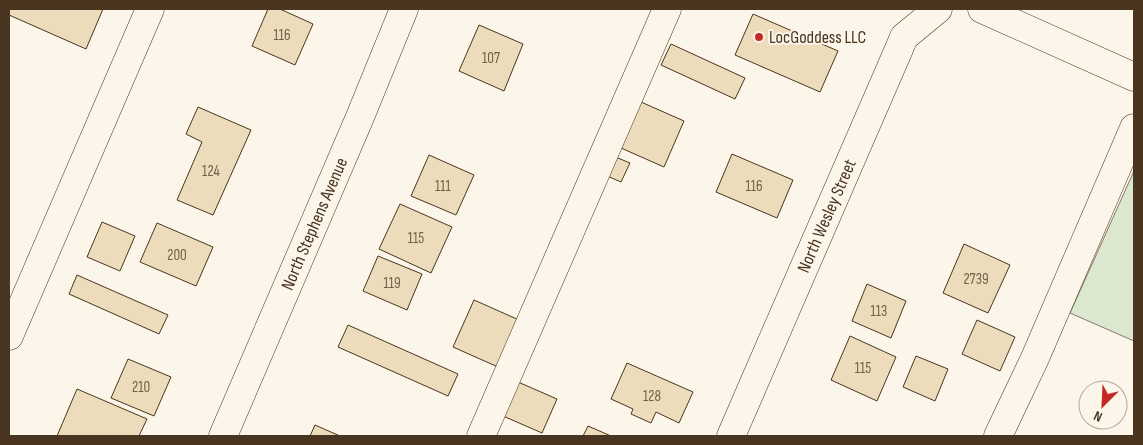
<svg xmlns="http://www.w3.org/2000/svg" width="1143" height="445" font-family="'Sofia Sans Condensed',sans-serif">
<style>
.green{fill:#dce7d0;stroke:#887966}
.building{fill:#ecdcbc;stroke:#4a3520}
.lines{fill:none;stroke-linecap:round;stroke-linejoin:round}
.minor-casing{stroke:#4a3520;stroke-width:29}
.major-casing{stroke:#4a3520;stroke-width:29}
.minor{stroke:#fbf6e9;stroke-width:28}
.major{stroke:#fbf6e9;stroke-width:28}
.poi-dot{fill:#c62828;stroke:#fbf6e9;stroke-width:2}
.labels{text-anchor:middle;stroke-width:4;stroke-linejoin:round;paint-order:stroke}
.number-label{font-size:15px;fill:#725f47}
.poi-label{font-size:18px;fill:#4a3520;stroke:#fbf6e9;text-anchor:start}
.street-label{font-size:18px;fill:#4a3520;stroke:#fbf6e9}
</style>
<rect width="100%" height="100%" fill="#fbf6e9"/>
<path class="green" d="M 1134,171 L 1134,341 L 1070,313 Z"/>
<path class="building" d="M 9,9 L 103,9 L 86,49 L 9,15 Z
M 268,9 L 280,9 L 313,24 L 295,65 L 252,46 Z
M 753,14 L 838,51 L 820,92 L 735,55 Z
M 479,25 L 523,44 L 504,91 L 459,71 Z
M 671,44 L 745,78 L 735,99 L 661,65 Z
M 641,102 L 684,121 L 664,167 L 621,148 Z
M 198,107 L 251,130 L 213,215 L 177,200 L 202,142 L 186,134 Z
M 732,154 L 793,180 L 777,218 L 716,192 Z
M 429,155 L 474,175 L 456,215 L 411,196 Z
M 613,156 L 630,163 L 621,182 L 605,175 Z
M 400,204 L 452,227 L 431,273 L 379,249 Z
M 102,222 L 135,236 L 120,271 L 87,257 Z
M 157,223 L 213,247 L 196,286 L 140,262 Z
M 964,244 L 1010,265 L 988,313 L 943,293 Z
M 378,256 L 422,274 L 407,310 L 363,291 Z
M 77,275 L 168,315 L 159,334 L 69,294 Z
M 867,284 L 906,301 L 891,338 L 852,321 Z
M 474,300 L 519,320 L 498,367 L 453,347 Z
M 977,320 L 1015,337 L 1000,371 L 962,354 Z
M 348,325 L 458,374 L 448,396 L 338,347 Z
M 850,336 L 896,357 L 877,401 L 831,380 Z
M 916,356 L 948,369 L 935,401 L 903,387 Z
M 128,359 L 171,377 L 154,416 L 111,398 Z
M 627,363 L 693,392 L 679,423 L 656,412 L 651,423 L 631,414 L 633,409 L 611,399 Z
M 518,382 L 557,399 L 542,433 L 503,416 Z
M 77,389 L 147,419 L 139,436 L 57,436 Z
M 315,425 L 340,436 L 310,436 Z
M 588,426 L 611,436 L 583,436 Z"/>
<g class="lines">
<g class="minor-casing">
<g id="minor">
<path d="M 9,336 L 150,9"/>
<path id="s1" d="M 223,436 L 360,117 L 404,9"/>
<path d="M 481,436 L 667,9"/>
<path id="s2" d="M 731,436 L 899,49 L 904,37 L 938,9"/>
<path d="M 998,436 L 1035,358 L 1134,128"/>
</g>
</g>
<g class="major-casing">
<path id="major" d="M 982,9 L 1134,77"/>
</g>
<use href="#minor" class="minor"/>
<use href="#major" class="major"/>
</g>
<circle class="poi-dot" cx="759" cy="37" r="5"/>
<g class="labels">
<g class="number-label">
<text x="282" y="40">116</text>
<text x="491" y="63">107</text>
<text x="211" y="176">124</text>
<text x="443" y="191">111</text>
<text x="754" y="191">116</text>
<text x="416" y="243">115</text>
<text x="177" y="260">200</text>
<text x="976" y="284">2739</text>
<text x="392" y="288">119</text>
<text x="879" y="316">113</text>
<text x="863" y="373">115</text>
<text x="141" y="392">210</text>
<text x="652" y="401">128</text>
</g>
<g class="poi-label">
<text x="769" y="43">LocGoddess LLC</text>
</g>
<g class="street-label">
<text dy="6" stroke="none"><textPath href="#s2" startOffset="240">North Wesley Street</textPath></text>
<text dy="6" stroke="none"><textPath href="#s1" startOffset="231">North Stephens Avenue</textPath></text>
</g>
</g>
<rect width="1143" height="445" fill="none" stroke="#4a3520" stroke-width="20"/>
<g transform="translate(1103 405) rotate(204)"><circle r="24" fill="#fbf6e9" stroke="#b4a999"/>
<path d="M0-4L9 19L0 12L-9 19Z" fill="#c62828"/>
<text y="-8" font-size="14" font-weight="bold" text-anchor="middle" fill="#4a3520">N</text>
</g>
</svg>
